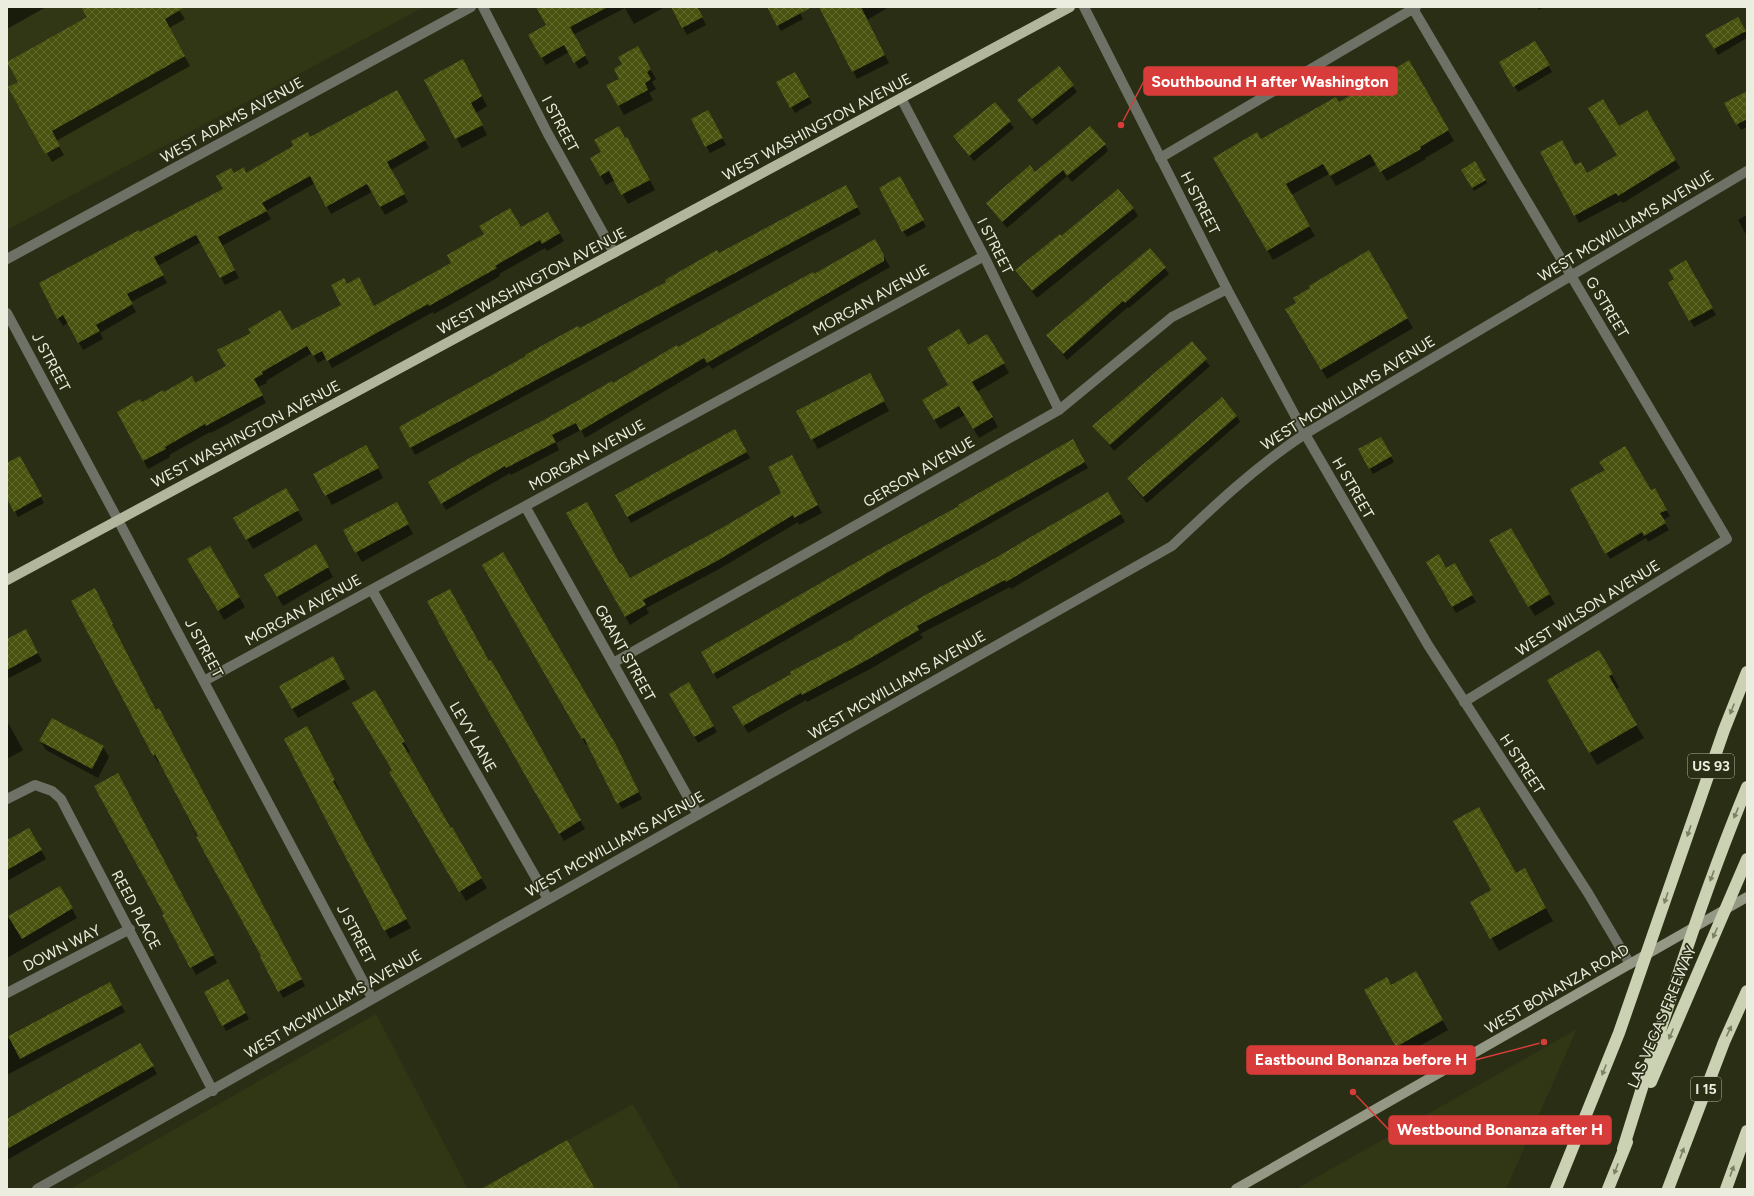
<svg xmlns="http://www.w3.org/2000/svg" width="1754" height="1196" font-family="Figtree,sans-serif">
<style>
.built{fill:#313615}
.shadow{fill:#0007}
.building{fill:url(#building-cross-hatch)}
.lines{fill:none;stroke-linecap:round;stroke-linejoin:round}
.minor{stroke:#6e7165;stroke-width:10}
.tertiary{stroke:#6e7165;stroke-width:10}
.secondary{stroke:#949885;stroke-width:10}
.primary{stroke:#b1b69d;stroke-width:10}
.motorway{stroke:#cbd1b3;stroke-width:12}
.oneway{fill:#7a8064}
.labels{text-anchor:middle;stroke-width:3.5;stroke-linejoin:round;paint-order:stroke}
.shield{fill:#2a2e15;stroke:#b1b4a2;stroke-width:1}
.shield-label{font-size:14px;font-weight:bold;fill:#ebeedf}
.street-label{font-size:15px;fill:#ebeedf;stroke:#2a2e15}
.leader{fill:none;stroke:#d83c3a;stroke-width:1.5}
.callout-dot{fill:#d83c3a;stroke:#2a2e15;stroke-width:1.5}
.callout{fill:#d83c3a;stroke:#d83c3a;stroke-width:1.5}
.callout-label{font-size:16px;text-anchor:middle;font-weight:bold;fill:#fff}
</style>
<defs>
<pattern id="building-cross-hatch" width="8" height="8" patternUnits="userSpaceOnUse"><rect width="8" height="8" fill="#49520e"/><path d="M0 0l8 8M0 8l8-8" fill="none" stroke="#636b31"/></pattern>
</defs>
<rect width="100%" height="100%" fill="#2a2e15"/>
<path class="built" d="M 7,7 L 424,7 L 7,230 Z
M 376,1014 L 468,1189 L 70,1189 Z
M 1577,1029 L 1506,1189 L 1296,1189 Z
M 633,1104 L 681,1189 L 479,1189 Z"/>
<path class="shadow" d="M 7,7 L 46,7 L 7,29 Z
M 82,7 L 177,7 L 185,19 L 169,28 L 190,66 L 56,141 L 64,155 L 52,162 L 9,87 L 19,82 L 88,17 Z
M 547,7 L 665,7 L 634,24 L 625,8 L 573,35 L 589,63 L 579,69 L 569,52 L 546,65 L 530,36 L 547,26 Z
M 672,7 L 697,7 L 706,25 L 687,35 Z
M 768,7 L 797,7 L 803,19 L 781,31 Z
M 820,7 L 889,7 L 867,20 L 889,63 L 857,79 Z
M 1537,7 L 1544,7 L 1539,10 Z
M 1737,18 L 1747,35 L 1747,38 L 1718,55 L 1707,35 Z
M 1535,42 L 1552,72 L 1518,92 L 1500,62 Z
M 643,56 L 656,79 L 652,82 L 656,89 L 649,93 L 653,100 L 624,115 L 608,85 L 620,79 Z
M 1408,62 L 1454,141 L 1425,158 L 1426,159 L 1387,181 L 1377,164 L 1336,186 L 1329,174 L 1291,195 L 1315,236 L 1273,260 L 1214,158 L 1260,140 L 1339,103 Z
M 1059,68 L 1077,92 L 1036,125 L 1018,100 Z
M 468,70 L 487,106 L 476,113 L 487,135 L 462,148 L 425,81 Z
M 794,73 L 812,103 L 795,113 L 777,83 Z
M 396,91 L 429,148 L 391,170 L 408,202 L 385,215 L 372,192 L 331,214 L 315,183 L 266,211 L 271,219 L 222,246 L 239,278 L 225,285 L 201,242 L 158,266 L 167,283 L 131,302 L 136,312 L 100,333 L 103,339 L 83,350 L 68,323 L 63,326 L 58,318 L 140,234 L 224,189 L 234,174 L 246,174 Z
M 1747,92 L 1747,127 L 1741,130 L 1726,103 Z
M 995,103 L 1014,128 L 974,161 L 958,142 Z
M 1647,111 L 1680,168 L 1623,203 L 1621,201 L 1579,223 L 1575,215 L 1575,167 L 1587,174 L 1618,156 L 1618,127 Z
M 711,117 L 726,145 L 710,153 L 692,119 Z
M 625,139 L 633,148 L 655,190 L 628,204 L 615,180 L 606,185 L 591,159 Z
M 1105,145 L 1108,151 L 1072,182 L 1067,176 L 1007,228 L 987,203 L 1035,173 Z
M 1475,162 L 1487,183 L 1474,191 L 1462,170 Z
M 904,184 L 926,227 L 907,237 L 903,231 Z
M 850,194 L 861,214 L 415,455 L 400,427 L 718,254 Z
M 1133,208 L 1138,216 L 1037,298 L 1021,278 L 1016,270 Z
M 547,213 L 564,241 L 547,251 L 545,248 L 499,274 L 500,276 L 466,296 L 434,314 L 433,312 L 332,368 L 327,358 L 318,363 L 312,353 L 266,381 L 267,383 L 258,387 L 266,403 L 211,433 L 210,432 L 169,455 L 170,457 L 148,469 L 118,412 L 164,393 L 195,384 L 343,305 L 346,285 L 374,307 Z
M 1747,215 L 1747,236 L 1738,220 Z
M 874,240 L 890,267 L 712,369 L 709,365 L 585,438 L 581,430 L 556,443 L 559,450 L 511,475 L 510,473 L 446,510 L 430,483 L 814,275 Z
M 1150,250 L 1169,274 L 1129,308 L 1128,307 L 1067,360 L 1048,335 Z
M 1369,252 L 1413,328 L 1327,379 L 1286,310 Z
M 1685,261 L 1716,315 L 1694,327 L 1669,284 L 1676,279 Z
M 987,335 L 1009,373 L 977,392 L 998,427 L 979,438 L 965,415 L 940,429 L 923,400 L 949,385 L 968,347 Z
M 1191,342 L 1210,366 L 1114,451 L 1094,426 Z
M 875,384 L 889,411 L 818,449 L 797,412 Z
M 1237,416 L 1240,422 L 1147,503 L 1132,485 L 1129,479 Z
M 734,430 L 750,458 L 631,523 L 616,495 Z
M 1381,438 L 1394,462 L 1373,474 L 1359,450 Z
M 1072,441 L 1088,468 L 717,679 L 702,653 L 960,507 Z
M 372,456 L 383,478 L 332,505 L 315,474 Z
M 19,458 L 44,503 L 18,517 L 7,497 L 7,464 Z
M 796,464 L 822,513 L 799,525 L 798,522 L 721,568 L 646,608 L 649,613 L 630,625 L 567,513 L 620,565 L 629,579 L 720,530 L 783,493 Z
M 285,489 L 303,520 L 253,549 L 235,518 Z
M 1571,489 L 1651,492 L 1654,490 L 1670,516 L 1663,520 L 1669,530 L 1648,542 L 1646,538 L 1610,559 Z
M 1108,493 L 1125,522 L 1011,589 L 1010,587 L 920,634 L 923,638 L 872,668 L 807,702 L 806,700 L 748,733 L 733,707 Z
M 402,513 L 413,534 L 362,562 L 345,531 Z
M 1510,529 L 1555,604 L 1535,616 L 1490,541 Z
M 316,546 L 333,577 L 283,606 L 265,575 Z
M 210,547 L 245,607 L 224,620 L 189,559 Z
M 1427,562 L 1446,569 L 1454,565 L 1476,602 L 1456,613 Z
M 483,565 L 619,752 L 642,799 L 622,809 L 588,744 L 586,745 Z
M 98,596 L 116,631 L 115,632 L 156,711 L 163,716 L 305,986 L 283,998 L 262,957 L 215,872 L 160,761 L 158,762 L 154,755 L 73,601 Z
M 30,638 L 42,661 L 9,678 L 7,677 L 7,640 Z
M 1598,651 L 1619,687 L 1615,690 L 1644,738 L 1597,765 L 1548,681 Z
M 457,655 L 490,662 L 585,829 L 564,841 Z
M 338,667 L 350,689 L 298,718 L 292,708 Z
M 688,684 L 717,732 L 698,743 L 670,694 Z
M 374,691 L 410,752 L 407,753 L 487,888 L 466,901 L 391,772 L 393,771 Z
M 7,721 L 23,750 L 7,759 Z
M 312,736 L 339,789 L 337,790 L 411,928 L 390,939 L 285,739 Z
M 40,741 L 103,747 L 109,757 L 98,778 L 46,750 Z
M 122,782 L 217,963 L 196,975 L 165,915 Z
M 29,829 L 46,859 L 7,881 L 7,841 Z
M 1524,870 L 1553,921 L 1499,951 L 1471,902 Z
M 60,887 L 77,918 L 7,958 L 7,918 Z
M 1415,972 L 1448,1030 L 1402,1056 L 1365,990 L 1391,986 Z
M 109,983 L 125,1012 L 7,1075 L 7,1036 Z
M 231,986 L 249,1019 L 226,1031 L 223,1025 Z
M 140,1044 L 157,1074 L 7,1160 L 7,1120 Z"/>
<path class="building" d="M 81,7 L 185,7 L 165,19 L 185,56 L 52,131 L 60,146 L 45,154 L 8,87 L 18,82 L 7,62 L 87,17 Z
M 536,7 L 608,7 L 570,27 L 586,55 L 574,63 L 564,45 L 541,58 L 528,35 L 546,25 Z
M 671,7 L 697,7 L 703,17 L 682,28 Z
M 767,7 L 812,7 L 777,26 Z
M 819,7 L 861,7 L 885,55 L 852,72 Z
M 1738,17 L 1746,31 L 1714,49 L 1705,35 Z
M 1535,41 L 1550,65 L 1513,87 L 1499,62 Z
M 638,46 L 651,69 L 647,72 L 651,79 L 645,83 L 648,90 L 618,106 L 606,85 L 619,79 L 614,69 L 622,64 L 618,57 Z
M 463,59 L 482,96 L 471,103 L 483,125 L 455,139 L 424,80 Z
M 1409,60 L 1449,130 L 1420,147 L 1421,149 L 1380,172 L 1370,154 L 1330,176 L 1323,164 L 1286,184 L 1310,226 L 1267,251 L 1213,158 L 1257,132 L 1261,139 L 1336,97 L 1339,102 Z
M 1059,66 L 1074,85 L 1032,119 L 1017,100 Z
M 795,72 L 809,97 L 790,108 L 776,82 Z
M 397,90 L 426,140 L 387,162 L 405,194 L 380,207 L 367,184 L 326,207 L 310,176 L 262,203 L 267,211 L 218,237 L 235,270 L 220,278 L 196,235 L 154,257 L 164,275 L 127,294 L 133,304 L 96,325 L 100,331 L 78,343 L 63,315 L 57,319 L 39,283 L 139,230 L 140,232 L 223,189 L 216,176 L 231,168 L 234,173 L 244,167 L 246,173 L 293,146 L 291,141 L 308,132 L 310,137 Z
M 1747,91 L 1747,119 L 1736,125 L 1724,103 Z
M 1603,99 L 1619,126 L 1647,110 L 1676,160 L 1618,196 L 1616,193 L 1574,216 L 1540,152 L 1562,140 L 1575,165 L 1581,162 L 1587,173 L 1617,155 L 1588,108 Z
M 995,102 L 1011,121 L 969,156 L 953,136 Z
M 708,110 L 723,138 L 705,147 L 691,119 Z
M 619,126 L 625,138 L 627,137 L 650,180 L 621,195 L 609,171 L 600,176 L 590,158 L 601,152 L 594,140 Z
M 1090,126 L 1106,144 L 1067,176 L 1063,170 L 1002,222 L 986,203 L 1030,165 L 1035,172 Z
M 1475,161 L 1486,180 L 1472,188 L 1461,170 Z
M 900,176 L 924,220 L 902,232 L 879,188 Z
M 846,185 L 858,207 L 410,448 L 399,427 L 526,356 L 525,355 L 578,326 L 580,328 L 666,282 L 665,280 L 717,250 L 719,253 Z
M 1118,189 L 1134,208 L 1032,291 L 1015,270 L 1060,234 L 1061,236 Z
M 510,208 L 521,227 L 548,212 L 560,233 L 542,244 L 540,240 L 495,266 L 497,268 L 461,288 L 429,306 L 428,304 L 327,361 L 322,351 L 313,356 L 307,346 L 262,372 L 263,374 L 254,379 L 263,395 L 206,426 L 205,424 L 165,447 L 166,449 L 143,461 L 117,412 L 140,399 L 142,402 L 163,390 L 164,392 L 192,376 L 195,383 L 226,366 L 217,350 L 251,333 L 248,329 L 280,310 L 292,330 L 341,305 L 331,285 L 344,278 L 347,284 L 359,277 L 374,306 L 451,263 L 447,255 L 484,234 L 479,226 Z
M 875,239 L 884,255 L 884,261 L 707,363 L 704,358 L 580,431 L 576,423 L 552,435 L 556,442 L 506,468 L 505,466 L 441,504 L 428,482 L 473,456 L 542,421 L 612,381 L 613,383 L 677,345 L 678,347 L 813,272 L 814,274 Z
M 1150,248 L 1166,267 L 1125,303 L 1123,301 L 1063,354 L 1046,335 Z
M 1369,250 L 1408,318 L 1321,370 L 1285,309 L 1296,303 L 1293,298 L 1310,288 L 1309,286 Z
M 1686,260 L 1713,308 L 1689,321 L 1668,283 L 1674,279 L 1669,270 Z
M 959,329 L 968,345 L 987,334 L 1005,363 L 972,382 L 993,417 L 973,429 L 959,406 L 934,420 L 922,400 L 948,385 L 927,348 Z
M 1192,341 L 1207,359 L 1110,445 L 1092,426 Z
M 870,373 L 885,401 L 811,440 L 796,411 Z
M 1222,397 L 1237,416 L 1143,497 L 1127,478 Z
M 735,429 L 747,452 L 627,517 L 615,495 Z
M 1381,437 L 1392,456 L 1369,469 L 1358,449 Z
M 1073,439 L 1085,462 L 966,530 L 888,572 L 713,674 L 701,652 L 876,551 L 959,506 L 958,505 Z
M 366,445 L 379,468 L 325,496 L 313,474 Z
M 1625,446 L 1651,490 L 1655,488 L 1667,510 L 1660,513 L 1666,523 L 1644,536 L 1642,532 L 1605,554 L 1570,489 L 1605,470 L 1599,462 Z
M 792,455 L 818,505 L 794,518 L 793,515 L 717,561 L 643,600 L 646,605 L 625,617 L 566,513 L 587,502 L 620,564 L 621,563 L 630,578 L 720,529 L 781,493 L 768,467 Z
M 20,456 L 42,496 L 14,512 L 7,499 L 7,463 Z
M 286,488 L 299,510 L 246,540 L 233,518 Z
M 1108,492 L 1121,514 L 1006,582 L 1005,580 L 917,626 L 919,630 L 867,660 L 802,695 L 801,693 L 743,726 L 732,707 L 791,674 L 790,672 L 854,638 L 854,637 L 927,594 L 993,559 Z
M 397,502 L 409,524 L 355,553 L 343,530 Z
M 1511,528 L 1550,594 L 1528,607 L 1489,540 Z
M 316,544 L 329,567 L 277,597 L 264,575 Z
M 210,546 L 240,597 L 218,611 L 187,559 Z
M 503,552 L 616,745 L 639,792 L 617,804 L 584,738 L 582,739 L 482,565 Z
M 1439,554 L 1446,568 L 1455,563 L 1473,595 L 1452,607 L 1426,562 Z
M 95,588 L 113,624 L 112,624 L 156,710 L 159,708 L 302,979 L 278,992 L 260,957 L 261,956 L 196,837 L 198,836 L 155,754 L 153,756 L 71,601 Z
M 450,589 L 489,661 L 491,660 L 522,714 L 581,820 L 559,834 L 456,655 L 427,601 Z
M 26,629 L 38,653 L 7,670 L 7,639 Z
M 1599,650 L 1613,674 L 1609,676 L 1637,725 L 1589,753 L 1547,680 Z
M 333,656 L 345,679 L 292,709 L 279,686 Z
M 689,682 L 714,726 L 694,737 L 669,694 Z
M 375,690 L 405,742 L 402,743 L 451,828 L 452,827 L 482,878 L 459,892 L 389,772 L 392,770 L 352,703 Z
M 52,718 L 104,746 L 92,769 L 39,741 Z
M 307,726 L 335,780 L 333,781 L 407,919 L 384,931 L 284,739 Z
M 118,773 L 214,955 L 190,968 L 162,915 L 164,914 L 94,786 Z
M 1479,807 L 1516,873 L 1525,868 L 1546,908 L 1490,939 L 1470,902 L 1491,890 L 1453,821 Z
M 29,828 L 42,850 L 7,870 L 7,840 Z
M 60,886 L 73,908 L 22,939 L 8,916 Z
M 1416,971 L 1443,1020 L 1396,1047 L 1364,990 L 1387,977 L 1391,985 Z
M 228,979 L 246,1013 L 222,1026 L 204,992 Z
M 110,982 L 122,1005 L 20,1059 L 8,1036 Z
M 140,1043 L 154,1066 L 7,1149 L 7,1119 Z
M 567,1140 L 595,1189 L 482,1189 Z"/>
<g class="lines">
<path class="minor" d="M 483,7 L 548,134 L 614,253
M 1412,7 L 1727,539 L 1464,702
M 901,98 L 984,256 L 1059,410
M 1160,158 L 1416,7
M 7,259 L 471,7
M 525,506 L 698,815
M 118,520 L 372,998
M 372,590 L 548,899
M 613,663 L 1059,410 L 1172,317 L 1227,289
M 204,681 L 984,256
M 7,799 L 35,785 L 52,791 L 61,799 L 213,1091
M 7,993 L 130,929
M 37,1189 L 1172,546 C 1214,506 1256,466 1305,434 L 1747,171"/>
<path class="tertiary" d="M 1084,7 L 1227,289 L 1305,434 L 1428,645 L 1588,893 L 1630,964
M 7,313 L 118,520"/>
<path class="secondary" d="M 1236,1189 L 1747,897"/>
<path class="primary" d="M 7,580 L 1070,7"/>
<path class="motorway" d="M 1651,1082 L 1747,859
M 1623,1149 C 1661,1027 1698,905 1747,787
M 1556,1189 L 1619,1033 L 1724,730 L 1747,672
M 1608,1189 L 1627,1142
M 1668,1189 L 1724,1042 L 1747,991
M 1726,1189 L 1747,1131"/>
</g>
<defs><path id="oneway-solid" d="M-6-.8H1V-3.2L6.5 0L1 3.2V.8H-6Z"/></defs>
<g class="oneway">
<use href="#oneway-solid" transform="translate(1732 709) rotate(112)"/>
<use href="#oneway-solid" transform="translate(1736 813) rotate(113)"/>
<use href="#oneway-solid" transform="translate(1689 831) rotate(109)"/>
<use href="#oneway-solid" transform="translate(1712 876) rotate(110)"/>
<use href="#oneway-solid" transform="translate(1666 898) rotate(109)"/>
<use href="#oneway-solid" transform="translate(1715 933) rotate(114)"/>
<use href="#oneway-solid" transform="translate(1729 1031) rotate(-65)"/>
<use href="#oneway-solid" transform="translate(1671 1034) rotate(113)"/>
<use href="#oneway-solid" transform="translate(1604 1070) rotate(112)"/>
<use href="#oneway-solid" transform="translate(1682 1153) rotate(-69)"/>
<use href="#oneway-solid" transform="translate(1616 1169) rotate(111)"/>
<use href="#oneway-solid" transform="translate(1732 1171) rotate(-70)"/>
</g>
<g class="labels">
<g class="shield">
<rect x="1688" y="754" width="46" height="24" rx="3"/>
<rect x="1691" y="1077" width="30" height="24" rx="3"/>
</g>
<g class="shield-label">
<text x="1711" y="771">US 93</text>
<text x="1706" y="1094">I 15</text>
</g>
<g class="street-label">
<text transform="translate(232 120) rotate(-29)" y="5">WEST ADAMS AVENUE</text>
<text transform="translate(560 124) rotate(62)" y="5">I STREET</text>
<text transform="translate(817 127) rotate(-28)" y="5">WEST WASHINGTON AVENUE</text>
<text transform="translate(1200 203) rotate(63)" y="5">H STREET</text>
<text transform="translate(1626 226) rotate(-31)" y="5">WEST MCWILLIAMS AVENUE</text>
<text transform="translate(995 246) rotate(63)" y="5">I STREET</text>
<text transform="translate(532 281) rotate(-28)" y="5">WEST WASHINGTON AVENUE</text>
<text transform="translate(871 300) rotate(-29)" y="5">MORGAN AVENUE</text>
<text transform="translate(1607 307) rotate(59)" y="5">G STREET</text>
<text transform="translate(51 362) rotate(62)" y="5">J STREET</text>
<text transform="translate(1348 393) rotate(-32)" y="5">WEST MCWILLIAMS AVENUE</text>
<text transform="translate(246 434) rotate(-28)" y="5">WEST WASHINGTON AVENUE</text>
<text transform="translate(587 455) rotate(-29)" y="5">MORGAN AVENUE</text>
<text transform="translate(919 472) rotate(-30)" y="5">GERSON AVENUE</text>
<text transform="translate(1353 488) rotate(60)" y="5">H STREET</text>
<text transform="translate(1588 608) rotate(-32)" y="5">WEST WILSON AVENUE</text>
<text transform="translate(303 610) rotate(-29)" y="5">MORGAN AVENUE</text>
<text transform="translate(204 648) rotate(62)" y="5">J STREET</text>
<text transform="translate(625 653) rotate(61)" y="5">GRANT STREET</text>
<text transform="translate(897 685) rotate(-30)" y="5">WEST MCWILLIAMS AVENUE</text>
<text transform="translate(473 737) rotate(60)" y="5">LEVY LANE</text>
<text transform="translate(1522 764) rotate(57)" y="5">H STREET</text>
<text transform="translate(615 844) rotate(-29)" y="5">WEST MCWILLIAMS AVENUE</text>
<text transform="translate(136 910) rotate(62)" y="5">REED PLACE</text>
<text transform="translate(356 934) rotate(62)" y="5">J STREET</text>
<text transform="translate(62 948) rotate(-27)" y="5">DOWN WAY</text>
<text transform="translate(1557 989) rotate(-30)" y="5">WEST BONANZA ROAD</text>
<text transform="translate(333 1004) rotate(-30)" y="5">WEST MCWILLIAMS AVENUE</text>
<text transform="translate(1662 1017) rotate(-67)" y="5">LAS VEGAS FREEWAY</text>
</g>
</g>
<path class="leader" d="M1121 125L1144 81M1544 1042L1475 1060M1353 1092L1389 1130"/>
<g class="callout-dot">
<circle cx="1121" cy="125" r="4"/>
<circle cx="1544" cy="1042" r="4"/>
<circle cx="1353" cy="1092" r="4"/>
</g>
<g class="callout">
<rect x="1144" y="67" width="253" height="28" rx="4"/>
<rect x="1247" y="1046" width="228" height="28" rx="4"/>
<rect x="1389" y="1116" width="222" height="28" rx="4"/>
</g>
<g class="callout-label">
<text x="1270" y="87">Southbound H after Washington</text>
<text x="1361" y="1065">Eastbound Bonanza before H</text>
<text x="1500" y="1135">Westbound Bonanza after H</text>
</g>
<rect width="1754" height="1196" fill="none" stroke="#ebeedf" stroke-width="16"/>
</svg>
